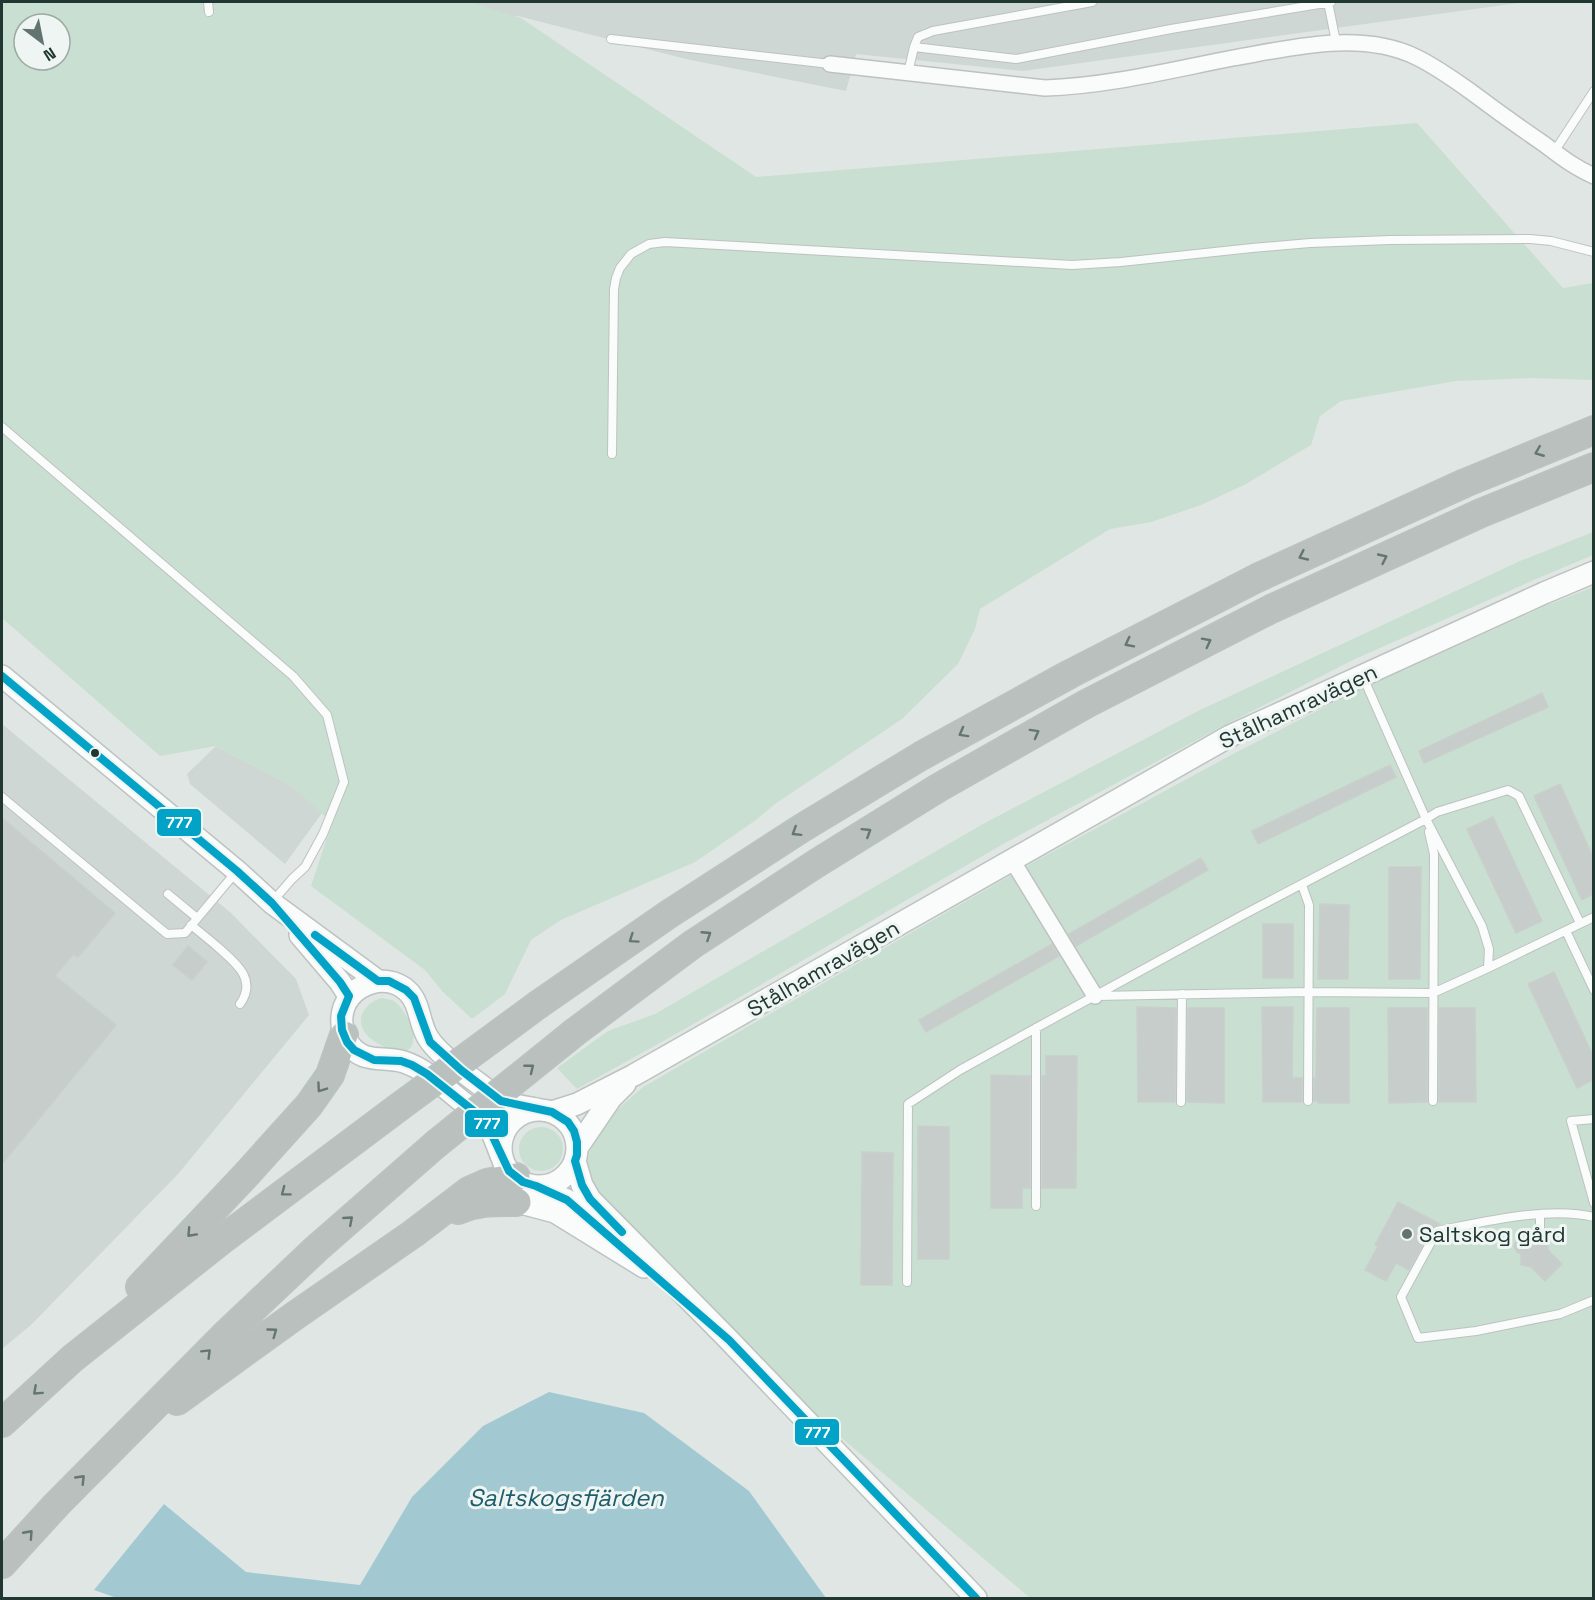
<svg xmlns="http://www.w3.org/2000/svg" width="1595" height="1600" font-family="'Space Grotesk',sans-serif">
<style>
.built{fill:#ced7d3}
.green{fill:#c9dfd1;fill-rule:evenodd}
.water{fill:#a2c9d2}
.building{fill:#c7cdcb;stroke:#c9cfcc;stroke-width:1.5}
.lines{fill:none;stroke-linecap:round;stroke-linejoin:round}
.lane-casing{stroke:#bdc2c0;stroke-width:10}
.street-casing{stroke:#bdc2c0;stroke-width:18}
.secondary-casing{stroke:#bdc3c1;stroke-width:24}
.highway-casing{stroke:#bbc3c0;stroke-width:30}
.lane{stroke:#fafbfb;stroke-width:8}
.street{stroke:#fafbfb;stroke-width:15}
.secondary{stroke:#fafbfb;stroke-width:21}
.highway{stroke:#b9c0be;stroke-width:27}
.highway-bridge-casing{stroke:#bbc3c0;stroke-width:30;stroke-linecap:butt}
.highway-bridge{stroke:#b9c0be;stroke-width:27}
.bus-1-casing{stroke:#eef5f2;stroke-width:12}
.bus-1{stroke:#02a3c6;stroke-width:8}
.oneway{stroke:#657571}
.bus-dot{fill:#203732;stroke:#eef5f2;stroke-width:2}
.poi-dot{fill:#637470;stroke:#eef5f2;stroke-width:2}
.labels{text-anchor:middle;stroke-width:6;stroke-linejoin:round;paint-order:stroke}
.street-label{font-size:22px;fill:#203732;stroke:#eef5f2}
.poi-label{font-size:22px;fill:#203732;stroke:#eef5f2;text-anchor:start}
.water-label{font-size:24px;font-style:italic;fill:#1f5d6e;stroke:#eef5f2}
.line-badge{stroke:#eef5f2;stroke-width:2}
.badge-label{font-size:16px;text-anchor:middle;font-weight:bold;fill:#fff}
</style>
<rect width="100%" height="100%" fill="#e0e6e3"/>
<path class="built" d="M 13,2 L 1526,2 L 1023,71 L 856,54 L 846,91 L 686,59 L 518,16 L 235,40 L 60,24 Z
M 2,724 L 231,913 L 296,979 L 309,1015 L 178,1174 L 32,1324 L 2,1349 Z
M 216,746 L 292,786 L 322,813 L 285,864 L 190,784 L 187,774 Z"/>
<path class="green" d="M 2,2 L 470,2 L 521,18 L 756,177 L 1417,123 L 1563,288 L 1593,283 L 1593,380 L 1532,378 L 1456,381 L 1341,401 L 1320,416 L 1311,445 L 1246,484 L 1201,505 L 1151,522 L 1110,529 L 980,609 L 975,629 L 958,664 L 902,719 L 775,804 L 756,820 L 695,862 L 561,920 L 531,940 L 505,994 L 472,1019 L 442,991 L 425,970 L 311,886 L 332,823 L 292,786 L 216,746 L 160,756 L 2,618 ZM 24,24 L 60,24 L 60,60 L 24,60 Z
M 1593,532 L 1593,555 L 1536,579 L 1355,659 L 1221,727 L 1005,843 L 683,1030 L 577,1089 L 557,1068 L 608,1031 L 655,1014 L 983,824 L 1198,711 L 1520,561 Z
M 1593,587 L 1593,1598 L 1030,1598 L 791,1395 L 738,1335 L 664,1257 L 595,1194 L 586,1167 L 591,1147 L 604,1121 L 643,1087 L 1034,862 L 1233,754 L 1342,698 L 1548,605 Z
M 381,998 C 386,999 390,999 394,1001 C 405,1008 422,1041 408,1050 C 398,1056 372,1042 366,1034 C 354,1019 365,1003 381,998 Z
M519 1149a22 22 0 1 1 44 0a22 22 0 1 1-44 0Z"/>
<path class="water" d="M 549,1392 L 644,1413 L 749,1491 L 826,1598 L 117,1598 L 94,1590 L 164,1504 L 246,1572 L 360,1585 L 412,1497 L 483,1426 Z"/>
<path class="building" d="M 1542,693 L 1548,707 L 1424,763 L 1419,751 Z
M 1390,765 L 1396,777 L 1258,844 L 1252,831 Z
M 1560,784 L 1593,857 L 1593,894 L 1582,900 L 1534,796 Z
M 1493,817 L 1542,921 L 1516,933 L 1467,829 Z
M 2,818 L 115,913 L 78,957 L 73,954 L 55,976 L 116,1025 L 2,1164 Z
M 1201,858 L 1208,870 L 1076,946 L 1069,934 Z
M 1389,867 L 1421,867 L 1420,979 L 1389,979 Z
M 1320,904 L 1349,905 L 1348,979 L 1318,979 Z
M 1263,924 L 1293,924 L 1293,978 L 1263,978 Z
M 1052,944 L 1059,956 L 926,1032 L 919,1020 Z
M 188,946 L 207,962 L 192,980 L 173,965 Z
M 1554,972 L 1593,1056 L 1593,1080 L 1577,1088 L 1528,984 Z
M 1137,1007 L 1176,1008 L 1175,1102 L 1138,1102 Z
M 1262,1007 L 1293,1007 L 1292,1078 L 1302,1078 L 1302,1102 L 1263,1102 Z
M 1188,1008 L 1224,1008 L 1224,1103 L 1187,1102 Z
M 1317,1008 L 1349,1008 L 1349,1103 L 1318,1103 L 1318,1101 L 1314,1101 L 1314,1078 L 1316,1078 Z
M 1388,1008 L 1427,1008 L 1427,1102 L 1389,1103 Z
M 1439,1008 L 1475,1008 L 1476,1102 L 1439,1102 Z
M 1046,1056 L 1077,1056 L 1076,1188 L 1042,1188 L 1042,1076 L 1046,1076 Z
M 991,1075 L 1030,1076 L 1030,1188 L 1022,1188 L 1022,1208 L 991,1208 Z
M 918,1126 L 949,1127 L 949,1259 L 918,1259 Z
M 862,1152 L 893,1153 L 892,1285 L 861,1285 Z
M 1398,1202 L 1440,1224 L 1432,1228 L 1409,1270 L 1396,1263 L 1386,1281 L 1365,1270 L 1378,1246 L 1375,1245 Z
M 1523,1239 L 1548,1240 L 1548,1250 L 1562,1264 L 1545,1281 L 1531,1267 L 1521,1265 L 1521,1254 L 1516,1251 L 1514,1246 L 1517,1240 Z"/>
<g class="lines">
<g class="lane-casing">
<path id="lane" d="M 208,2 L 209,12
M 1328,2 L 1336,42
M 611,39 L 830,64
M 914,47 L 918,37 L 933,31 L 1092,2
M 908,73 L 914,47 L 1016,59 L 1171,29 L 1331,2
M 1554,152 L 1594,91
M 2,427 L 293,676 L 327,715 L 344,782 L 323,834 L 305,867 L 292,879 L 273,901
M 612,454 L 614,289 L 616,278 L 620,268 L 631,254 L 649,244 L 665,242 L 1072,265 L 1121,262 L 1252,248 L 1310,243 L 1390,240 L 1530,239 L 1551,241 L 1594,252
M 1363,677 L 1426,819 L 1482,926 L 1489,949 L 1488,968
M 2,797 L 167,934 L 185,933 L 236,872
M 1429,832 L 1434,854 L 1433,1101
M 1302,885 L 1309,905 L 1308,1101
M 168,894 L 197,918
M 191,925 C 201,933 211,941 220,949 C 237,964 257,980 240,1004
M 1566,931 L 1594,990
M 1096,996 L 1307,992 L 1433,993 L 1488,968 L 1594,917
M 1036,1028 L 1036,1206
M 1181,1102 L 1182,994
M 1594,1119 L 1571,1121 L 1594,1203
M 1594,1217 C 1548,1206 1483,1222 1437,1231 L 1401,1297 L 1418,1338 L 1476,1331 L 1560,1314 L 1594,1300
M 1540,1234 L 1540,1214
M 907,1282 L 908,1104 L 960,1070 L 1036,1028 L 1241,916 L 1426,819 L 1437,812 L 1508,790 L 1519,796 L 1580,923"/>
</g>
<g class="street-casing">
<path id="street" d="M 830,64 L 1045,88 C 1108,86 1171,70 1233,58 C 1291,48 1360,30 1416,57 C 1435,66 1453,79 1470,91 C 1494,109 1519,127 1544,144 C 1560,156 1575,168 1594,176
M 1012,860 L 1095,996"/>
</g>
<g class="secondary-casing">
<path id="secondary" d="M 2,676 L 237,871 L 272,903 L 378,981
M 300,935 L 340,982 L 349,996
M501 1148a38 38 0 1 1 76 0a38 38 0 1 1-76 0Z
M 552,1112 L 577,1104 L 634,1075 L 1230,736 L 1544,593 L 1594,572
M 577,1148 L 611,1098 L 625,1084
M 502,1158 C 497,1146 493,1131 485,1121 C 480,1114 471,1109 464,1103 C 446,1089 426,1069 404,1062 C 383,1055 362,1066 347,1041 C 344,1036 342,1029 342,1024 C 338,981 400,964 416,1004 C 420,1014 421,1024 426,1034 C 434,1052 470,1077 486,1089 C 491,1093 496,1098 501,1100 C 512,1106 528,1107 541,1110
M 575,1161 L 582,1185 L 590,1199 L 729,1340 L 976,1598
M 536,1186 L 567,1200 L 611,1239
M 517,1202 L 555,1212 L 644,1267"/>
</g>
<g class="highway-casing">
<path id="highway" d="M 539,1004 L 669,914 L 802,828 L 921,756 L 1070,674 L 1257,578 L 1465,483 L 1594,430
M 575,1032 L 693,944 L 817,863 L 938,788 L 1086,704 L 1271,609 L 1481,513 L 1594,467
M 458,1210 C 479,1201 495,1202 517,1202
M 140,1287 L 245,1176 L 309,1105 L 330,1075 L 344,1035
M 177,1401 L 293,1317 L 414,1233 L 469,1191 L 487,1183 L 516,1177
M 2,1423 L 73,1358 L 223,1239 L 399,1107
M 2,1564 L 57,1504 L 223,1337 L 316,1249 L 436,1144"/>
</g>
<use href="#lane" class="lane"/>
<use href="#street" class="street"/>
<use href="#secondary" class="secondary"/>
<use href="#highway" class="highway"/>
<g class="highway-bridge-casing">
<path id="highway-bridge" d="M 399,1107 L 539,1004
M 436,1144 L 575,1032"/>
</g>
<use href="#highway-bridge" class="highway-bridge"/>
<g class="bus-1-casing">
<path id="bus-1" d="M 2,676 L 237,871 L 272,903 L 340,982 L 349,996 L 341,1016 L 342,1030 L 347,1042 L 354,1050 L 374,1060 L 401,1061 L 412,1065 L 427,1074 L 485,1120 L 509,1171 L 523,1182 L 536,1186 L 567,1200 L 729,1340 L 976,1598
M 315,935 L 378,981 L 389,981 L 406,990 L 414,998 L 430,1042 L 461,1070 L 501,1101 L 552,1112 L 568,1122 L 574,1131 L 577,1142 L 577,1155 L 575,1161 L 582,1185 L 590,1199 L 622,1232"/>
</g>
<use href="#bus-1" class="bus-1"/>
</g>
<defs><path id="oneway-chevron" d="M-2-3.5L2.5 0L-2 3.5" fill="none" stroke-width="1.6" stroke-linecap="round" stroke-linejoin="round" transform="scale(1.5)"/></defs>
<g class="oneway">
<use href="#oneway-chevron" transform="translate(1539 452) rotate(158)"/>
<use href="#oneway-chevron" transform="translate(1303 556) rotate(155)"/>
<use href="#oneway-chevron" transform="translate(1383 558) rotate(-25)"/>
<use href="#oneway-chevron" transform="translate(1207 642) rotate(-27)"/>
<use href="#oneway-chevron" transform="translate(1129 643) rotate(153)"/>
<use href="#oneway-chevron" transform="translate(963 733) rotate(151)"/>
<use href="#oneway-chevron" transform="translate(1035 733) rotate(-29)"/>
<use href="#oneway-chevron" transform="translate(796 832) rotate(148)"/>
<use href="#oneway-chevron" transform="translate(867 832) rotate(-32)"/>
<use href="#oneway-chevron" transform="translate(707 935) rotate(-33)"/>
<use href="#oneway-chevron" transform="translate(633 939) rotate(145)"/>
<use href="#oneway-chevron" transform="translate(530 1068) rotate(-39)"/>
<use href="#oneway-chevron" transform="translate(321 1088) rotate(125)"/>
<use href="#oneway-chevron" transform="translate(285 1192) rotate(143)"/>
<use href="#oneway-chevron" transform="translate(349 1220) rotate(-41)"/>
<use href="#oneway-chevron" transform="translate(191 1233) rotate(133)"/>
<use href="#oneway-chevron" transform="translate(273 1332) rotate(-36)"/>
<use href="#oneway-chevron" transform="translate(207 1353) rotate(-45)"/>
<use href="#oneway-chevron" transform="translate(37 1391) rotate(138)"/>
<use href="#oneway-chevron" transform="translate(81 1479) rotate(-46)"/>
<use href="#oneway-chevron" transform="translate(29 1534) rotate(-48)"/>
</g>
<circle class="bus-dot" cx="95" cy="753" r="5"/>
<circle class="poi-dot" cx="1407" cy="1234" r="6"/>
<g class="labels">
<g class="street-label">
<text transform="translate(1298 706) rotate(-25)" y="8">Stålhamravägen</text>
<text transform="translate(823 968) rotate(-30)" y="8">Stålhamravägen</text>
</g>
<g class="poi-label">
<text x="1419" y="1242">Saltskog gård</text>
</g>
<g class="water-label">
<text x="566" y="1506">Saltskogsfjärden</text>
</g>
</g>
<g class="line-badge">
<rect x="156" y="808" width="46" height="29" rx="6" fill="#02a3c6"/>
<rect x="464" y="1109" width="45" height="29" rx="6" fill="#02a3c6"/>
<rect x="794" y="1418" width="46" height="28" rx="6" fill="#02a3c6"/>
</g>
<g class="badge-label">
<text x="179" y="828">777</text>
<text x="487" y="1129">777</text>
<text x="817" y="1438">777</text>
</g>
<rect width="1595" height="1600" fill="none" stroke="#203732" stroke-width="6"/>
<g transform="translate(42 42) rotate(148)"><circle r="28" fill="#eef5f2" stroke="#9ca9a5" stroke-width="1.5"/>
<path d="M0-4.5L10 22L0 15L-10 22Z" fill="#637470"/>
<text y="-9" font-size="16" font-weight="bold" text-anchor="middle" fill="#203732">N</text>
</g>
</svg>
